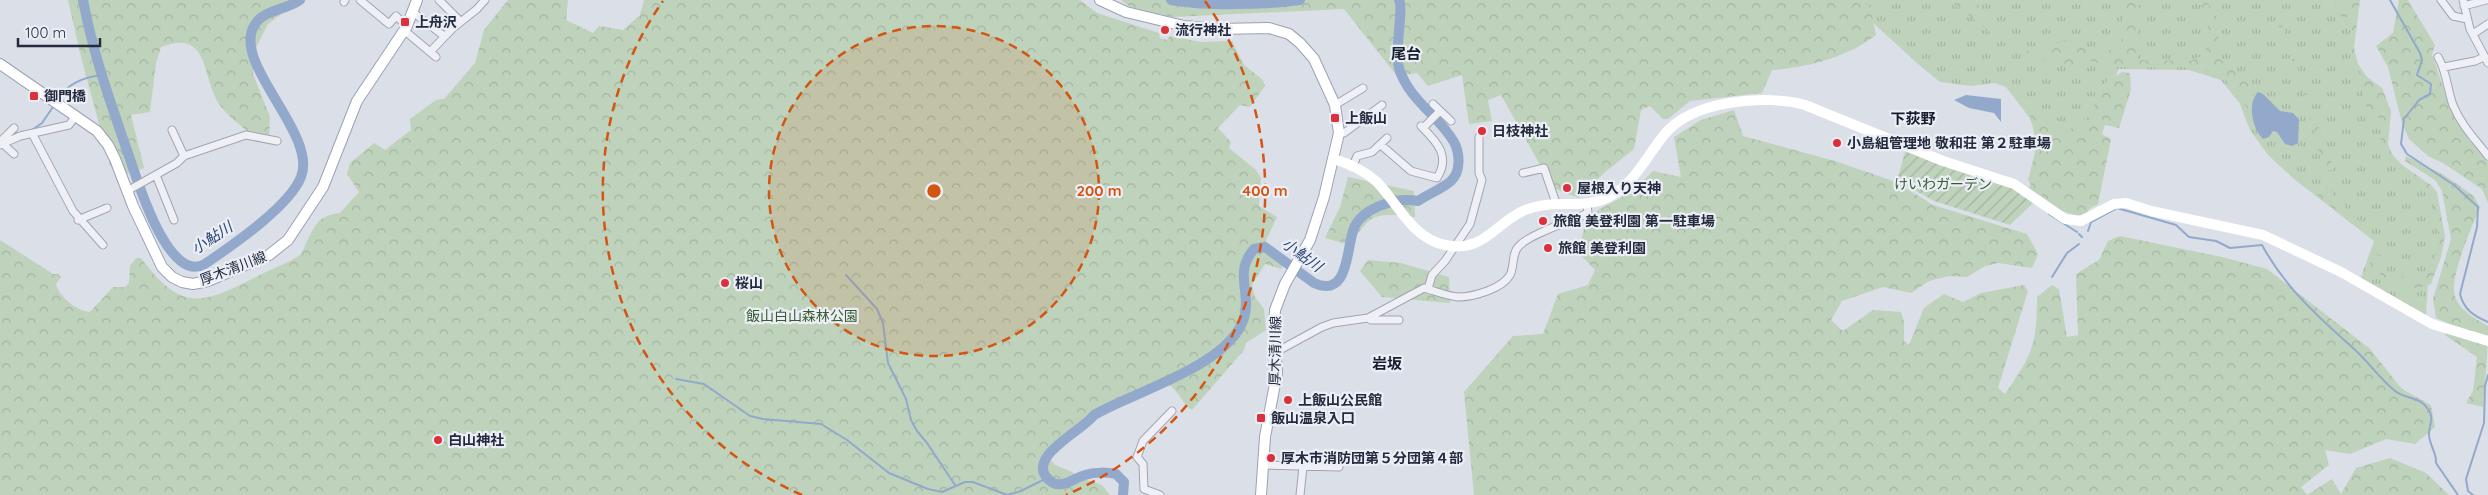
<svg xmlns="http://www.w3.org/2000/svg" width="2488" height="495" font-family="Quicksand,'Noto Sans JP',sans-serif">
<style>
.grass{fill:url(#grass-tufts)}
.forest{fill:url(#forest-crowns)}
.garden{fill:url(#garden-furrows)}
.water{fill:#92a9cc}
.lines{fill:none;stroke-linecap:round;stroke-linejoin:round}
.stream{stroke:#92a9cc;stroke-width:2}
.river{stroke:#92a9cc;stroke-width:10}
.street-casing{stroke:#a0a5b2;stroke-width:9}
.primary-casing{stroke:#99a2b4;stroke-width:12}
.street{stroke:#eef0f5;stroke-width:7}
.secondary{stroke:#fff;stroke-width:10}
.primary{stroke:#fff;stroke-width:10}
.ring{fill:none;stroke:#d45411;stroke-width:2.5;stroke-dasharray:9 6}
.poi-dot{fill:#dc313c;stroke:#ebeef5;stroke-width:2}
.labels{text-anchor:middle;stroke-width:4.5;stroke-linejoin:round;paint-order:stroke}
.poi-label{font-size:14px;font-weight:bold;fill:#242b3f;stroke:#ebeef5;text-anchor:start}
.park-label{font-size:14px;fill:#345c30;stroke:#ebeef5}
.street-label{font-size:14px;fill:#242b3f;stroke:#ebeef5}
.neighbourhood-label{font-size:15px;font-weight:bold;fill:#161d2f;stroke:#ebeef5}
.water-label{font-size:15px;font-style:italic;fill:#2a4677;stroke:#ebeef5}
.centre{fill:#d45411;stroke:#ebeef5;stroke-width:2.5}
.ring-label{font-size:15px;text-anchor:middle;font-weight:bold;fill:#d45411;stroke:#ebeef5;stroke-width:4.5;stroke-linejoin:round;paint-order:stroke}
</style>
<defs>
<pattern id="grass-tufts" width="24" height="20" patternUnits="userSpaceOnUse" patternTransform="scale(1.25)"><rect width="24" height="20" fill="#bfd2bb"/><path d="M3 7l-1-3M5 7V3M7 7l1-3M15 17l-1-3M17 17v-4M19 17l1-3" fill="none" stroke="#a4b4a2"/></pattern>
<pattern id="forest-crowns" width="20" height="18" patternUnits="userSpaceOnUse" patternTransform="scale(1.25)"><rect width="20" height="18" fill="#bfd2bb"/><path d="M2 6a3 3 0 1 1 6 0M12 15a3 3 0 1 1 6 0" fill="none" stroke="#a4b4a2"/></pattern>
<pattern id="garden-furrows" width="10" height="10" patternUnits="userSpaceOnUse" patternTransform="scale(1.25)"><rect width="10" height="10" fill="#bfd2bb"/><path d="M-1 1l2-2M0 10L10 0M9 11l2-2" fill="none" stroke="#a4b4a2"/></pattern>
</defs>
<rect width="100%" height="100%" fill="#dbdfe8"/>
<path class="grass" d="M 1848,0 L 2356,0 L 2352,32 L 2355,65 L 2379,90 L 2386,145 L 2400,166 L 2426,183 L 2435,192 L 2443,234 L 2428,282 L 2426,315 L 2360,280 L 2374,241 L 2294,179 L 2268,155 L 2250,130 L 2240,104 L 2221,80 L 2189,70 L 2118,69 L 2099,138 L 2088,214 C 2066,220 2047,200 2029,189 L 2039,147 L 2038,133 L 2029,117 L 2006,87 L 1995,83 L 1971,86 L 1940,82 L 1918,64 Z"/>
<path class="forest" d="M 68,0 L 300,0 L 268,24 L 256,48 L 253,74 L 270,117 L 269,141 L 263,143 C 248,131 230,119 219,104 C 201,76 210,28 161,47 L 156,63 L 150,112 L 131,115 L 144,168 L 118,177 L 110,165 L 81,57 Z
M 508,0 L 568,0 L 566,20 L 593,33 L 599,26 L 623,30 L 640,15 L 644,0 L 1080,0 L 1097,13 L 1159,33 L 1160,38 L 1167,40 L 1170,36 L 1201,42 L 1232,41 L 1244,65 L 1263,80 L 1265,86 L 1250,107 L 1240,105 L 1218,128 L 1231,142 L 1229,148 L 1256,170 L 1261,178 L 1259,206 L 1277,217 L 1263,247 L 1285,262 L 1281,269 L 1265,264 L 1252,285 L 1255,297 L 1264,309 L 1266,330 L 1246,343 L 1244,350 L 1192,410 C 1182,404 1179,391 1168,384 L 1146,394 L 1132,394 L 1070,429 L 1058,443 L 1050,459 L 1055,465 L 1072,472 L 1078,477 L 1102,485 L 1110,495 L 0,495 L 0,240 L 53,274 L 58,274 L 61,277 L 56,284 C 59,297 77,311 90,312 L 113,287 L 125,287 L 129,283 L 130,266 L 136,258 L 141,258 C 183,315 204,303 260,275 C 271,269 293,261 301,254 C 303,251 305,246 306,243 C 316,224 317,216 340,213 L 359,192 L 347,174 L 350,163 L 374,143 L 385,150 L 411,130 L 410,119 L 436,100 L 444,99 L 475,63 L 484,30 Z
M 1121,0 L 1860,0 L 1875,11 L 1872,16 L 1876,35 C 1848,57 1806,68 1772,70 L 1762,93 L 1690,101 L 1668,119 L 1663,119 L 1650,106 L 1641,110 L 1634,149 L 1605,172 L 1579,198 L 1553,188 L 1501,95 L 1488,100 L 1492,121 L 1469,124 L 1462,75 L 1428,86 L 1417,73 L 1397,76 L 1344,9 L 1173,17 L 1130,7 Z
M 1949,0 L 1974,0 L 2010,42 L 2033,53 L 2066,40 L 2105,54 L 2123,38 L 2123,0 L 2139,0 L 2138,60 L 2191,61 L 2205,54 C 2210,30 2211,21 2198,0 L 2204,0 L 2216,12 L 2220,58 L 2256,91 L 2252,96 L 2248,109 L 2222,75 L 2192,67 L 2113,67 L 2086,60 L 2073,68 L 2015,51 Z
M 2269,0 L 2273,0 L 2334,170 L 2324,171 L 2300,81 Z
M 2332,0 L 2360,0 L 2354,48 L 2358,64 L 2367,77 L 2382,88 L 2391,111 L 2388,144 L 2392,154 L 2402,165 L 2431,185 L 2437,192 L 2445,236 L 2441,257 L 2431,284 C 2404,295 2390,283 2370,265 L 2375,243 L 2371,236 L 2317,196 L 2321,192 L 2328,193 L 2327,186 C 2341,208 2365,222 2378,244 L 2376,252 L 2382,259 L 2380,266 L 2383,270 L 2416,281 L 2430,271 L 2440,236 L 2431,194 L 2425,185 L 2396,168 L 2381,140 L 2382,119 L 2371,115 L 2363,100 L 2364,80 L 2354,66 L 2349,42 L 2352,15 L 2342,19 Z
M 2399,0 L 2408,0 L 2435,45 L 2432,54 L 2449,105 L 2469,140 L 2488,162 L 2488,203 L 2482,189 L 2443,163 L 2428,156 L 2409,139 L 2402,123 L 2388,67 L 2376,46 L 2393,33 Z
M 2122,72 L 2130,73 L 2131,90 L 2119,128 L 2105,125 L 2102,134 L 2111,139 L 2098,204 L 2079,214 C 2062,208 2038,197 2028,180 L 2037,145 L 2030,115 L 2019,97 L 2031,104 L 2039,125 L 2065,134 L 2082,119 L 2089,120 L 2102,85 Z
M 1734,110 L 1743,136 L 1835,161 L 1896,182 L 1933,205 L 2027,234 L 2038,254 L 2032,268 L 1998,263 L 1985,266 L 1967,277 L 1949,276 L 1929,281 L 1911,293 L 1883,287 L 1842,301 L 1831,320 L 1843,331 L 1873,310 L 1901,312 L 1904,322 L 1904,341 L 1909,345 L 1924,308 L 1944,294 L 1963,302 L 1981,293 L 2024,285 L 2028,291 L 1998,388 L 2005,394 C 2032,355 2037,345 2037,297 L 2052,285 L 2059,289 L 2067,337 L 2078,335 L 2076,274 L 2099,260 L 2108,241 L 2120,236 L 2222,257 L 2267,269 L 2369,348 L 2402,389 L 2431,405 L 2435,427 L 2415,444 L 2386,439 L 2350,454 L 2325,450 L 2329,465 L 2301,487 L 2307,495 L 1474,495 L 1464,392 L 1513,336 L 1543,334 L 1558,294 L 1588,285 L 1595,270 L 1578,252 L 1585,225 L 1598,210 L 1633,191 L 1653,171 L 1681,177 L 1674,137 L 1701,120 Z
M 2406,156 L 2444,175 L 2474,196 L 2480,208 C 2472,225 2452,273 2454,291 C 2456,309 2474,318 2488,326 C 2488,354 2485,380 2483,407 L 2466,403 L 2473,391 L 2477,357 L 2445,335 L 2447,323 L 2436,318 L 2433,299 L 2451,239 L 2442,191 L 2435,180 L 2405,161 Z
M 1348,177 L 1414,191 L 1415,217 C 1375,214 1374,210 1350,245 L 1325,238 L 1340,207 Z
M 1368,260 L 1401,263 L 1449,277 L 1450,303 L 1382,297 L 1360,271 Z
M 2390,458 L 2426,473 L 2449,495 L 2307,495 L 2332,479 L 2341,494 L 2356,468 Z"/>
<path class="garden" d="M 1906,149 L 2009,184 L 2034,202 L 2010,225 L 1934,201 L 1897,180 Z"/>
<path class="water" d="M 2258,92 L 2263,94 L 2280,111 L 2293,113 L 2299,120 L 2298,143 L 2292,146 L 2285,144 L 2277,132 L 2273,131 L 2269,137 L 2263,139 C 2252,128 2247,104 2258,92 Z
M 1966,95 L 2001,99 L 2001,122 L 1994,113 L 1969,108 L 1954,100 Z"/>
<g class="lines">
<path class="stream" d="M 2390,0 L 2420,53 L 2422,60 L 2417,75 L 2431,84 L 2430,94 L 2419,100 L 2404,119 L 2401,144 L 2407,154 L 2454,185 L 2478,207 L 2477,227 L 2460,294 C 2464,310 2474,316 2488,322
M 57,100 C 67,84 82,78 100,75
M 32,130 L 42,123 L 53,107
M 12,134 L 24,132
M 2049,214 L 2077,232
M 2088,231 L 2091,222 L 2117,208 L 2176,225 L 2189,237 L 2216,241 L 2230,248 L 2262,245 C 2284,286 2318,317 2352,347 C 2368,361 2379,378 2395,391 C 2405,399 2421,397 2428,409 C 2435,419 2429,424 2429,434 C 2429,445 2437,453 2436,463 L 2458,495
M 2079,234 L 2082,237
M 846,275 L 877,309 L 883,323 L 888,363 L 906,399 L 911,420 L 917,431 L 927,443 L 955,485
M 2052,277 L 2067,253 L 2079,244
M 676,379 L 704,384 L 750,416 L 763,419 L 821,424 L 847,440 L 889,473 L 928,489 L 942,492 L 965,482 L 973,482 L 1007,495 L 1021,491 L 1047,478
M 2473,495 L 2468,491 L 2466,479 L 2484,423 L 2485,386 L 2488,375"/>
<path class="river" d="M 83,0 C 93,54 111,104 129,156 C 137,179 168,285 205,264 C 231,246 289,207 301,177 C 318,134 232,64 254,26 C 263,9 287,10 300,0
M 1171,0 C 1204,6 1266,5 1300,0
M 1123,495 L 1124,482 L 1116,474 C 1107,472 1094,472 1085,475 C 1074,478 1060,491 1049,480 C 1024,457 1084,430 1094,415 C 1135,391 1229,366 1244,318 C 1252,293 1233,273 1254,249 L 1265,247 L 1314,283 C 1350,299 1346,247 1354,228 C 1363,207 1397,197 1418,201 C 1428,194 1442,189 1451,181 C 1461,172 1460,153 1454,142 C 1438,115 1408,99 1399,68 C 1394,51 1404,8 1399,0"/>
<g class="street-casing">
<path id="street" d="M 360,0 L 389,24 L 396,16 L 407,26
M 439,0 L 460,21
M 2441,0 L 2453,16 L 2467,19
M 2463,0 L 2470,29 L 2488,63
M 344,2 L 345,0
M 2464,6 L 2486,0
M 414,13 L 444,36
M 405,31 L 436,57
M 2473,34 L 2488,24
M 430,52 L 453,28 L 477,9 L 485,0
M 2438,57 C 2447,72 2447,89 2453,105 C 2461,125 2475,139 2488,156
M 2444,67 L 2475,61 L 2484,57
M 1433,104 L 1451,121
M 1335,105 L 1363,88
M 1423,128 L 1440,111
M 172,130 L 184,156
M 1339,133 L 1344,133 L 1382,105
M 33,135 L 73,211 L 103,245
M 0,142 L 14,128
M 3,144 L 14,154
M 0,145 L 20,136 L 69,125 L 75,117
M 1381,145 L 1411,171 L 1437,178 C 1451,156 1437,142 1421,126
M 1353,166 L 1357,156 L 1372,152 L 1387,138
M 1523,173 L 1544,168 L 1556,203
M 156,175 L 174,220
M 127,191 L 177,163 L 184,156 L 246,135 L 277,141
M 78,220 L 107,208
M 1428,289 L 1432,275 L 1445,261 L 1470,224 L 1482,180 L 1479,173 L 1479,137
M 1368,318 L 1371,320 L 1399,320
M 1276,352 L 1322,327 L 1333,323 L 1368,318 L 1424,288 C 1435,291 1447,296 1458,297 C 1473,297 1502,289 1510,275 C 1515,266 1511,254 1519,246 C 1530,234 1571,221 1588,213 L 1587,204
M 1263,465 L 1339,467
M 1160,495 L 1144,489 L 1143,464 L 1137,457 L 1143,441 L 1172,411
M 1300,495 L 1303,467"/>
</g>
<g class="primary-casing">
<path id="primary" d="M 1100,0 L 1126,12 L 1184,26 L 1219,29 L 1269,28 L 1289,34 L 1300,43 L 1314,59 L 1335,105 L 1339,133 L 1324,197 L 1310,240 L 1285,284 L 1275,310 L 1274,329 L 1277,373 L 1265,437 L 1261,495
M 0,64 L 97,131 L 108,145 L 115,159 L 133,206 L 162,267 L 172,277 L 182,282 L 193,284 L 208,281 L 269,255 L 288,240 L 323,187 L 357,101 L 407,26 L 417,0"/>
</g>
<use href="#street" class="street"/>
<path class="secondary" d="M 1334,159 C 1350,164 1365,171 1377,182 C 1399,205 1412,238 1445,245 C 1482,253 1493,226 1521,212 C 1550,197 1581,211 1609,197 C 1634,184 1647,156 1664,135 C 1692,100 1765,94 1805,105 L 1943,161 L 2014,184 L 2065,219 L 2081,221 L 2114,204 L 2126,203 L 2151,211 L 2263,235 L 2341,272 L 2432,324 L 2488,341"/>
<use href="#primary" class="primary"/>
</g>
<circle cx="934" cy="191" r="165" fill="#d45411" fill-opacity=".12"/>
<g class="ring">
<circle cx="934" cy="191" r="165"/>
<path d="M802 495A331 331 0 0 1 663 1M1205 1A331 331 0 0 1 1066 495"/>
</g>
<g class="poi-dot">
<rect x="400" y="17" width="10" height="10" rx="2.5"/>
<circle cx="1165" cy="30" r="5"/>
<rect x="29" y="91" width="10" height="10" rx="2.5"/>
<rect x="1330" y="113" width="10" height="10" rx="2.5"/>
<circle cx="1482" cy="131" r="5"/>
<circle cx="1837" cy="143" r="5"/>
<circle cx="1567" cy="188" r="5"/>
<circle cx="1543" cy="221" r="5"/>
<circle cx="1548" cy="248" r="5"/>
<circle cx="725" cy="283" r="5"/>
<circle cx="1288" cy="400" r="5"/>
<rect x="1256" y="413" width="10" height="10" rx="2.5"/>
<circle cx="438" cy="440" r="5"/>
<circle cx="1271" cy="458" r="5"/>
</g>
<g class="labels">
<g class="poi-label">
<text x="415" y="27">上舟沢</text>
<text x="1175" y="35">流行神社</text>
<text x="44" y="101">御門橋</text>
<text x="1345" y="123">上飯山</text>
<text x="1492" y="136">日枝神社</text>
<text x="1847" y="148">小島組管理地 敬和荘 第２駐車場</text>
<text x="1577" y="193">屋根入り天神</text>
<text x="1553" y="226">旅館 美登利園 第一駐車場</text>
<text x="1558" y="253">旅館 美登利園</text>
<text x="735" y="288">桜山</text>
<text x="1298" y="405">上飯山公民館</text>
<text x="1271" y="423">飯山温泉入口</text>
<text x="448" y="445">白山神社</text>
<text x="1281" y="463">厚木市消防団第５分団第４部</text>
</g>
<g class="park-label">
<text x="1943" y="189">けいわガーデン</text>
<text x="802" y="321">飯山白山森林公園</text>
</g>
<g class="street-label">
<text transform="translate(233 268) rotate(-21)" y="5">厚木清川線</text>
<text transform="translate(1275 351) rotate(-89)" y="5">厚木清川線</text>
</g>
<g class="neighbourhood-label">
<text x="1406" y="59">尾台</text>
<text x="1913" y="124">下荻野</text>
<text x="1387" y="369">岩坂</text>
</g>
<g class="water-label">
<text transform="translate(212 238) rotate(-33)" y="5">小鮎川</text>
<text transform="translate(1302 255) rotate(36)" y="5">小鮎川</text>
</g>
</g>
<circle cx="934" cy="191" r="8" class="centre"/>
<g class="ring-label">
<text x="1099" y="196">200 m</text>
<text x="1265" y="196">400 m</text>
</g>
<path d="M18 38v8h82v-8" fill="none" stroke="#242b3f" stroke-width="2.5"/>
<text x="25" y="38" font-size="15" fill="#242b3f" stroke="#ebeef5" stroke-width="4" paint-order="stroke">100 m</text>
</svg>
